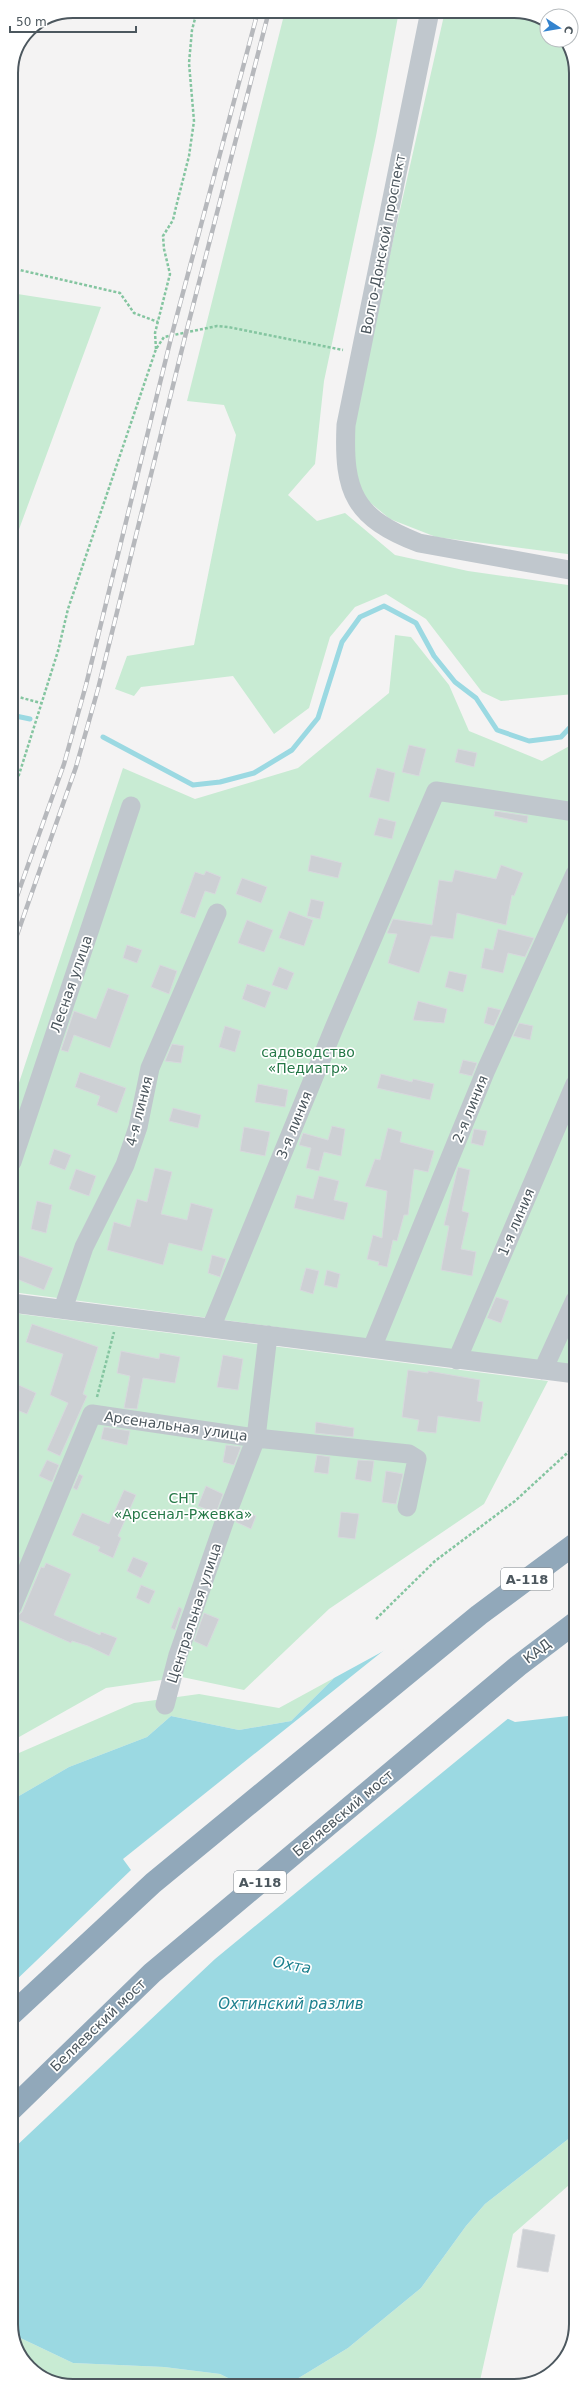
<svg xmlns="http://www.w3.org/2000/svg" width="587" height="2397" font-family="'DejaVu Sans',sans-serif">
<style>
.green{fill:#c8ebd3}
.water{fill:#9bd9e2}
.pier{fill:#f4f3f3}
.lines{fill:none;stroke-linecap:round;stroke-linejoin:round}
.stream{stroke:#9bd9e2;stroke-width:5}
.building{fill:#cdd0d4;stroke:#d7d9dd}
.path{stroke:#84c5a0;stroke-width:2.5;stroke-dasharray:3 2;stroke-linecap:butt}
.minor{stroke:#c0c7cd;stroke-width:19}
.highway{stroke:#91a8ba;stroke-width:22}
.rail-casing{stroke:#b6b8bc;stroke-width:4.5}
.rail{stroke:#fff;stroke-width:3;stroke-dasharray:9;stroke-linecap:butt}
.labels{text-anchor:middle;stroke-width:3.5;stroke-linejoin:round;paint-order:stroke}
.shield{fill:#fff;stroke:#82898e;stroke-width:1}
.shield-label{font-size:13px;font-weight:bold;fill:#4c575e}
.street-label{font-size:14px;fill:#4c575e;stroke:#fff}
.park-label{font-size:14px;fill:#257847;stroke:#fff}
.water-label{font-size:15px;font-style:italic;fill:#1e818f;stroke:#fff}
.rim{fill:none;stroke:#4c575e;stroke-width:2}
</style>
<rect width="100%" height="100%" fill="#f4f3f3"/>
<path class="green" d="M 285,11 L 399,11 L 376,136 L 324,381 L 315,464 L 288,495 L 317,521 L 345,513 L 395,555 L 468,571 L 575,586 L 575,696 L 574,694 L 501,701 L 482,692 L 426,619 L 386,594 L 355,607 L 330,637 L 309,708 L 274,734 L 233,676 L 141,687 L 134,696 L 115,689 L 127,656 L 194,645 L 236,435 L 224,405 L 187,401 Z
M 445,11 L 522,12 L 547,23 L 547,40 L 563,40 L 575,61 L 575,555 L 436,537 L 390,519 L 362,496 L 354,465 L 355,409 Z
M 11,293 L 101,307 L 11,551 Z
M 395,635 L 411,637 L 449,685 L 469,731 L 542,761 L 575,743 L 576,1364 L 556,1364 L 12,1292 L 12,1104 L 123,768 L 195,799 L 298,768 L 389,693 Z
M 12,1313 L 548,1381 L 484,1504 L 329,1609 L 244,1690 L 182,1677 L 106,1688 L 12,1741 Z
M 334,1678 L 291,1721 L 239,1730 L 171,1716 L 147,1737 L 69,1767 L 12,1800 L 12,1756 L 134,1703 L 199,1694 L 279,1708 Z
M 576,2133 L 576,2179 L 513,2234 L 479,2385 L 256,2385 L 256,2382 L 297,2379 L 348,2348 L 421,2288 L 466,2226 L 485,2204 Z
M 12,2334 L 73,2363 L 164,2367 L 220,2374 L 238,2383 L 239,2385 L 69,2386 L 32,2370 Z"/>
<path class="water" d="M 389,1648 L 473,1703 L 515,1722 L 568,1716 L 576,1711 L 576,2133 L 485,2204 L 466,2226 L 421,2288 L 348,2348 L 297,2379 L 238,2383 L 220,2374 L 164,2367 L 73,2363 L 12,2334 L 12,1800 L 69,1767 L 147,1737 L 171,1716 L 239,1730 L 291,1721 L 334,1678 Z"/>
<path class="pier" d="M 388,1647 L 416,1652 L 451,1667 L 475,1701 L 510,1717 L 215,1959 L 12,2150 L 12,1984 L 131,1870 L 123,1859 Z"/>
<g class="lines">
<path class="stream" d="M 11,715 L 30,719
M 103,737 L 193,785 L 220,782 L 254,773 L 292,750 L 318,718 L 342,642 L 360,617 L 384,606 L 416,623 L 434,656 L 455,682 L 476,698 L 497,730 L 529,741 L 561,737 L 575,722"/>
</g>
<path class="building" d="M 409,745 L 426,749 L 419,776 L 402,772 Z
M 458,749 L 477,753 L 474,767 L 455,762 Z
M 377,768 L 395,773 L 389,802 L 369,797 Z
M 495,811 L 528,816 L 527,823 L 494,816 Z
M 379,818 L 396,822 L 392,839 L 374,835 Z
M 311,855 L 342,863 L 338,878 L 308,871 Z
M 501,865 L 523,873 L 514,896 L 512,895 L 506,925 L 457,913 L 453,939 L 431,936 L 419,973 L 388,963 L 397,934 L 387,933 L 393,919 L 432,925 L 439,880 L 452,882 L 455,870 L 496,879 Z
M 206,871 L 221,877 L 215,894 L 205,891 L 195,918 L 180,913 L 195,872 L 204,875 Z
M 242,878 L 267,887 L 261,903 L 236,894 Z
M 311,899 L 324,902 L 320,919 L 307,916 Z
M 289,911 L 313,920 L 304,946 L 279,938 Z
M 247,920 L 273,930 L 264,952 L 238,943 Z
M 498,929 L 534,938 L 525,957 L 508,953 L 503,973 L 481,968 L 485,948 L 493,950 Z
M 127,945 L 142,950 L 137,963 L 123,958 Z
M 160,965 L 177,971 L 169,994 L 151,987 Z
M 279,967 L 294,973 L 287,990 L 272,985 Z
M 449,971 L 467,975 L 463,992 L 445,987 Z
M 247,984 L 271,992 L 265,1008 L 242,999 Z
M 108,988 L 129,995 L 110,1048 L 74,1035 L 68,1052 L 61,1050 L 74,1011 L 96,1019 Z
M 418,1001 L 447,1009 L 444,1023 L 413,1020 Z
M 488,1007 L 501,1010 L 494,1026 L 484,1023 Z
M 519,1023 L 533,1026 L 530,1040 L 513,1036 Z
M 225,1026 L 241,1031 L 235,1052 L 219,1047 Z
M 172,1044 L 184,1046 L 181,1063 L 165,1061 Z
M 463,1060 L 477,1063 L 472,1076 L 459,1073 Z
M 80,1072 L 126,1088 L 117,1113 L 97,1105 L 100,1096 L 75,1087 Z
M 381,1074 L 412,1082 L 413,1079 L 434,1084 L 430,1100 L 377,1088 Z
M 258,1084 L 288,1090 L 285,1107 L 255,1102 Z
M 173,1108 L 201,1115 L 198,1128 L 169,1121 Z
M 332,1126 L 345,1129 L 341,1156 L 324,1152 L 319,1171 L 306,1168 L 311,1148 L 299,1145 L 303,1133 L 328,1140 Z
M 244,1127 L 270,1132 L 265,1156 L 240,1151 Z
M 388,1128 L 402,1132 L 400,1142 L 434,1151 L 428,1172 L 414,1169 L 408,1215 L 404,1215 L 397,1241 L 393,1240 L 387,1267 L 378,1265 L 379,1262 L 367,1259 L 373,1235 L 382,1238 L 387,1191 L 365,1186 L 375,1159 L 380,1160 Z
M 474,1129 L 487,1131 L 483,1146 L 471,1143 Z
M 54,1149 L 71,1155 L 65,1170 L 49,1164 Z
M 458,1167 L 470,1170 L 462,1211 L 469,1213 L 461,1249 L 476,1252 L 472,1276 L 441,1270 L 449,1226 L 444,1225 Z
M 155,1168 L 172,1172 L 161,1214 L 187,1220 L 191,1203 L 213,1209 L 202,1251 L 169,1243 L 163,1265 L 107,1250 L 114,1222 L 130,1227 L 137,1199 L 147,1202 Z
M 76,1169 L 96,1176 L 89,1196 L 69,1189 Z
M 319,1176 L 339,1181 L 334,1200 L 348,1203 L 344,1220 L 294,1208 L 297,1195 L 313,1199 Z
M 37,1201 L 52,1205 L 46,1233 L 31,1229 Z
M 12,1253 L 53,1268 L 44,1290 L 12,1277 Z
M 212,1255 L 226,1259 L 220,1277 L 208,1273 Z
M 306,1268 L 319,1271 L 313,1294 L 300,1290 Z
M 327,1270 L 340,1274 L 337,1288 L 324,1285 Z
M 496,1297 L 509,1301 L 501,1323 L 487,1318 Z
M 32,1324 L 98,1347 L 83,1394 L 87,1396 L 60,1456 L 47,1450 L 68,1403 L 50,1395 L 63,1354 L 26,1342 Z
M 121,1351 L 159,1359 L 160,1353 L 180,1357 L 175,1383 L 143,1378 L 137,1409 L 124,1408 L 130,1376 L 117,1373 Z
M 223,1355 L 243,1359 L 238,1390 L 217,1387 Z
M 408,1370 L 428,1373 L 428,1371 L 480,1380 L 477,1401 L 483,1402 L 480,1422 L 438,1416 L 436,1433 L 417,1431 L 419,1420 L 402,1417 Z
M 12,1382 L 36,1393 L 27,1414 L 12,1408 Z
M 316,1422 L 354,1428 L 353,1437 L 315,1433 Z
M 104,1427 L 130,1431 L 127,1445 L 101,1439 Z
M 226,1445 L 241,1447 L 234,1465 L 223,1462 Z
M 317,1455 L 330,1457 L 328,1474 L 314,1472 Z
M 47,1460 L 59,1465 L 52,1482 L 39,1476 Z
M 358,1460 L 374,1461 L 371,1482 L 355,1479 Z
M 386,1471 L 403,1474 L 396,1504 L 382,1502 Z
M 79,1474 L 83,1476 L 77,1490 L 73,1488 Z
M 206,1486 L 223,1494 L 216,1513 L 198,1506 Z
M 124,1490 L 136,1495 L 118,1536 L 121,1538 L 113,1558 L 98,1551 L 100,1547 L 72,1535 L 82,1513 L 109,1524 Z
M 240,1510 L 256,1516 L 251,1529 L 236,1522 Z
M 341,1512 L 359,1514 L 355,1539 L 338,1537 Z
M 12,1554 L 20,1558 L 14,1572 L 12,1571 Z
M 133,1557 L 148,1563 L 141,1578 L 127,1571 Z
M 46,1563 L 71,1574 L 54,1615 L 100,1635 L 101,1632 L 117,1638 L 109,1656 L 88,1646 L 72,1641 L 71,1643 L 15,1618 L 22,1612 L 41,1567 L 44,1568 Z
M 141,1585 L 155,1591 L 149,1604 L 136,1598 Z
M 179,1607 L 182,1609 L 175,1630 L 171,1628 Z
M 204,1613 L 219,1619 L 207,1647 L 194,1641 Z
M 523,2229 L 555,2235 L 548,2272 L 517,2267 Z"/>
<g class="lines">
<path class="path" d="M 11,268 L 120,293 L 134,313 L 158,322
M 156,349 L 155,333 L 170,274 L 164,249 L 163,236 L 173,220 L 176,207 L 189,156 L 194,121 L 189,63 L 192,30 L 197,11
M 11,695 L 41,703
M 11,800 L 58,651 L 68,609 L 156,349 L 164,337 L 217,326 L 228,327 L 343,350
M 97,1397 L 114,1332
M 376,1619 L 435,1561 L 515,1501 L 576,1445"/>
<path class="minor" d="M 430,11 L 346,425 C 343,492 354,518 419,543 L 575,571
M 12,1162 L 131,806
M 12,1303 L 576,1374
M 63,1309 L 84,1247 L 125,1165 L 138,1127 L 150,1068 L 217,913
M 211,1328 L 334,1028 L 436,791 L 575,812
M 372,1348 L 486,1070 L 575,874
M 457,1360 L 575,1084
M 543,1370 L 575,1300
M 12,1607 L 92,1414 L 256,1438 L 409,1454 L 417,1459 L 407,1507
M 165,1705 L 178,1655 L 228,1511 L 256,1438 L 268,1335"/>
<path class="highway" d="M 12,2014 L 153,1883 L 479,1615 L 576,1543
M 12,2109 L 152,1973 L 518,1666 L 576,1622"/>
<g class="rail-casing">
<path id="rail" d="M 11,913 L 64,764 L 86,685 L 172,334 L 258,11
M 11,952 L 76,767 L 98,689 L 186,333 L 269,11"/>
</g>
<use href="#rail" class="rail"/>
</g>
<g class="labels">
<g class="shield">
<rect x="501" y="1568" width="52" height="22" rx="3"/>
<rect x="234" y="1871" width="52" height="22" rx="3"/>
</g>
<g class="shield-label">
<text x="527" y="1584">А-118</text>
<text x="260" y="1887">А-118</text>
</g>
<g class="street-label">
<text transform="translate(383 244) rotate(-79)" y="5">Волго-Донской проспект</text>
<text transform="translate(71 984) rotate(-71)" y="5">Лесная улица</text>
<text transform="translate(470 1109) rotate(-68)" y="5">2-я линия</text>
<text transform="translate(139 1111) rotate(-76)" y="5">4-я линия</text>
<text transform="translate(294 1125) rotate(-68)" y="5">3-я линия</text>
<text transform="translate(516 1222) rotate(-67)" y="5">1-я линия</text>
<text transform="translate(176 1426) rotate(8)" y="5">Арсенальная улица</text>
<text transform="translate(194 1613) rotate(-72)" y="5">Центральная улица</text>
<text transform="translate(537 1651) rotate(-38)" y="5">КАД</text>
<text transform="translate(343 1813) rotate(-40)" y="5">Беляевский мост</text>
<text transform="translate(98 2025) rotate(-44)" y="5">Беляевский мост</text>
</g>
<g class="park-label">
<text x="308" y="1057">садоводство<tspan x="308" dy="16">«Педиатр»</tspan></text>
<text x="183" y="1503">СНТ<tspan x="183" dy="16">«Арсенал-Ржевка»</tspan></text>
</g>
<g class="water-label">
<text transform="translate(292 1965) rotate(11)" y="5">Охта</text>
<text x="291" y="2009">Охтинский разлив</text>
</g>
</g>
<path d="M0 0H587V2397H0ZM73 18H514A55 55 0 0 1 569 73V2324A55 55 0 0 1 514 2379H73A55 55 0 0 1 18 2324V73A55 55 0 0 1 73 18Z" fill="#fff" fill-rule="evenodd"/>
<path class="rim" d="M73 18H514A55 55 0 0 1 569 73V2324A55 55 0 0 1 514 2379H73A55 55 0 0 1 18 2324V73A55 55 0 0 1 73 18Z"/>
<g transform="translate(559 28) rotate(102)"><circle r="19" fill="#ffffff" stroke="#b7bcbf"/>
<path d="M0-3L7 15L0 10L-7 15Z" fill="#3383ce"/>
<text y="-6" font-size="11" font-weight="bold" text-anchor="middle" fill="#4c575e">С</text>
</g>
<path d="M10 26v6h126v-6" fill="none" stroke="#4c575e" stroke-width="2"/>
<text x="16" y="26" font-size="12" fill="#4c575e" stroke="#ffffff" stroke-width="3" paint-order="stroke">50 m</text>
</svg>
